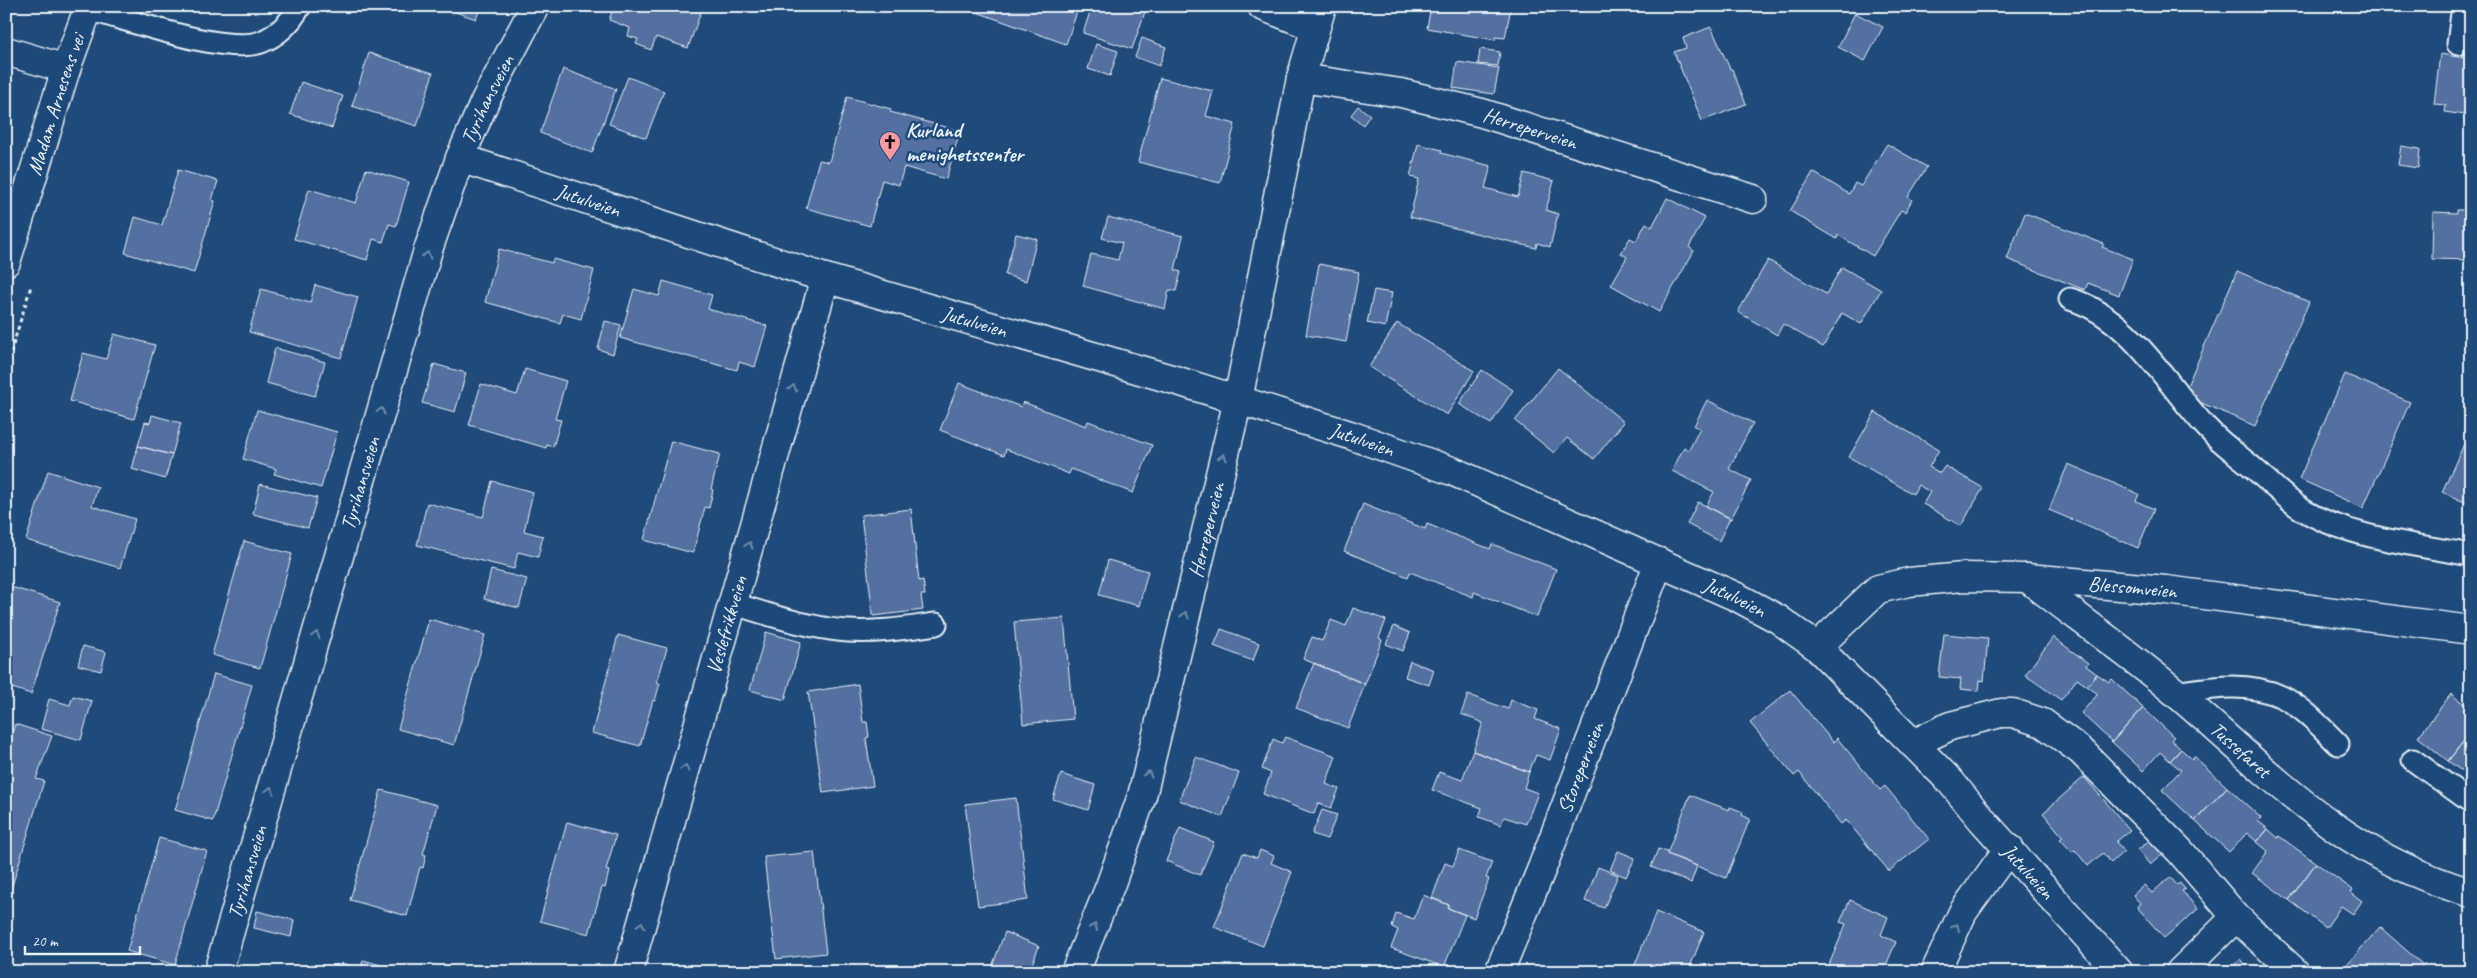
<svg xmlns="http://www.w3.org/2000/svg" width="2477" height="978" font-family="Caveat,sans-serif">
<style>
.building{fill:#5370a0;stroke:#e8f1f8}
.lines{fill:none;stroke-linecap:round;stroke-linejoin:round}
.lane-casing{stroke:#e8f1f8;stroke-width:25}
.street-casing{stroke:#e8f1f8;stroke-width:31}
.secondary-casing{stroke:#e8f1f8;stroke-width:31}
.path{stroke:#e8f1f8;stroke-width:3;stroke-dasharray:4 4;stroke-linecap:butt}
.lane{stroke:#1f4a7a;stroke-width:21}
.street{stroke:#1f4a7a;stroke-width:28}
.secondary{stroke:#1f4a7a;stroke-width:28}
.oneway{stroke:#6f8dac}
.labels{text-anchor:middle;stroke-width:5;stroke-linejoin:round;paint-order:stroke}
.street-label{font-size:21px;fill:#e8f1f8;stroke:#1f4a7a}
.poi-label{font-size:21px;font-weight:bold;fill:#e8f1f8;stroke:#1f4a7a;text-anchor:start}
</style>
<rect width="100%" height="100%" fill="#1f4a7a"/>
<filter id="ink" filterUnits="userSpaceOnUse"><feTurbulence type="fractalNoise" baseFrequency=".02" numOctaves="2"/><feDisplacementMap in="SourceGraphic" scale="10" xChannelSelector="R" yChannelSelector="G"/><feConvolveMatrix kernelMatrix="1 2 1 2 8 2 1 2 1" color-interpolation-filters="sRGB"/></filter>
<g filter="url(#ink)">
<path class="building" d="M 438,6 L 481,6 L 476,19 Z
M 614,6 L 703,6 L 688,48 L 656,37 L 651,50 L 636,44 L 638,39 L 628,36 L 630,28 L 609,20 Z
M 972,6 L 1079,6 L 1066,44 L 971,10 Z
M 1092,6 L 1147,6 L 1132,49 L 1083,33 Z
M 1431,6 L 1511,7 L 1505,38 L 1495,37 L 1495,40 L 1427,28 Z
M 1855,13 L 1883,27 L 1865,61 L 1838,47 Z
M 1711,27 L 1730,69 L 1732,69 L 1746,104 L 1702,121 L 1674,52 L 1686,48 L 1683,38 Z
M 1142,38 L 1166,47 L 1159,66 L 1135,57 Z
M 1096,44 L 1118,51 L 1110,76 L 1088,69 Z
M 1480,49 L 1500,52 L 1498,66 L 1478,64 Z
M 369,53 L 433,73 L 417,126 L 352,106 Z
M 2440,54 L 2471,59 L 2471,109 L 2465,108 L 2464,115 L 2445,112 L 2446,105 L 2434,104 Z
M 1457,62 L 1499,68 L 1494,94 L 1453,88 Z
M 563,69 L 616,89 L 592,153 L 540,133 Z
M 628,77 L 664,91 L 646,138 L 609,124 Z
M 1160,78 L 1213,91 L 1206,116 L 1235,124 L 1220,183 L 1138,162 Z
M 301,82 L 343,96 L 332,128 L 290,114 Z
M 847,97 L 891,109 L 890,112 L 960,131 L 946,179 L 904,167 L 899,185 L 882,180 L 870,226 L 806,208 L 819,160 L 829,162 Z
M 1358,106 L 1370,115 L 1363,125 L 1351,115 Z
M 1418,144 L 1442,150 L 1441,153 L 1491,166 L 1485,188 L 1518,197 L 1524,173 L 1554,181 L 1546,210 L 1558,214 L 1550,247 L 1537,243 L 1536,248 L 1410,217 L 1419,179 L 1410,177 Z
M 1887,144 L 1927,167 L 1908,197 L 1912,200 L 1905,212 L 1901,210 L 1873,256 L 1838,235 L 1837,239 L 1790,211 L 1813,172 L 1849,194 L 1855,183 L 1861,186 Z
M 2401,146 L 2420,149 L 2418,168 L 2398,165 Z
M 366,169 L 409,182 L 396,226 L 389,224 L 383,242 L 373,239 L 367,260 L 294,239 L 309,189 L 356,203 Z
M 178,170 L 218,181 L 212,200 L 215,201 L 194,273 L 125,253 L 135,217 L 162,225 Z
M 1667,198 L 1705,218 L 1689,247 L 1694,251 L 1659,312 L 1611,285 L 1627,257 L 1621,253 L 1630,238 L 1636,241 L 1646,223 L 1652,227 Z
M 2457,210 L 2471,210 L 2471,260 L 2432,259 L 2433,212 L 2457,213 Z
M 2025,213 L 2104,244 L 2102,247 L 2133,259 L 2119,295 L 2088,283 L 2085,290 L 2007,259 Z
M 1108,217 L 1183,236 L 1175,270 L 1181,272 L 1176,291 L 1169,290 L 1165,309 L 1083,286 L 1091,254 L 1118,260 L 1122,243 L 1102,238 Z
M 1016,234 L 1037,239 L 1026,281 L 1005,275 Z
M 499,249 L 552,263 L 553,259 L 594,270 L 581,319 L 563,314 L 560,323 L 485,302 Z
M 1768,260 L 1826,294 L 1842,267 L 1881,290 L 1861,324 L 1842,313 L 1823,347 L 1783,324 L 1777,335 L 1738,312 Z
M 1319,264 L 1359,272 L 1346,342 L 1306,335 Z
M 2237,271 L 2309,302 L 2255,426 L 2183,395 Z
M 663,281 L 712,295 L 708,309 L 767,326 L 755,367 L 739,362 L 737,370 L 620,338 L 634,289 L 659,296 Z
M 315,285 L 358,297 L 341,358 L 249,332 L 261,289 L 310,303 Z
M 1374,290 L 1392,293 L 1385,327 L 1367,323 Z
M 605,321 L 621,325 L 613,354 L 598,349 Z
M 1397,323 L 1474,371 L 1447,415 L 1369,367 Z
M 114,334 L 155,345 L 134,419 L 70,401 L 83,353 L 106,359 Z
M 275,348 L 325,362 L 315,396 L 266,383 Z
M 434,364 L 466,373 L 455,412 L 422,403 Z
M 1558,368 L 1624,422 L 1594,459 L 1567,438 L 1554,453 L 1515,421 Z
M 525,369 L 566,381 L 555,419 L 561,420 L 553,447 L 547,445 L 546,448 L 469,425 L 481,384 L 517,395 Z
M 1482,370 L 1513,390 L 1491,424 L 1459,404 Z
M 2345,374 L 2410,402 L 2363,508 L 2299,479 Z
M 959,383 L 1021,407 L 1023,402 L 1086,426 L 1088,421 L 1152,445 L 1133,493 L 1071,469 L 1069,474 L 1006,449 L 1004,455 L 940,430 Z
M 1707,400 L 1753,423 L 1729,469 L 1751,480 L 1731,519 L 1706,506 L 1714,492 L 1672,471 L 1684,447 L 1689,450 L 1700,428 L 1694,426 Z
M 257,410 L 337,432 L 321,488 L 274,474 L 276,469 L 243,459 Z
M 1875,412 L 1939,450 L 1929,467 L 1940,473 L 1945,466 L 1983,488 L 1961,526 L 1923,504 L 1930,492 L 1918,485 L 1913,494 L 1849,457 Z
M 152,415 L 181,423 L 172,455 L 138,446 L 145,422 L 150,423 Z
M 2471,429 L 2471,505 L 2442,492 Z
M 671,441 L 720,454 L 711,489 L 713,490 L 709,508 L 705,507 L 693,553 L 644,540 Z
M 138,446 L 172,455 L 165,479 L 132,469 Z
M 2068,464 L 2139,494 L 2136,501 L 2154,509 L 2138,548 L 2049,510 Z
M 48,471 L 98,487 L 92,506 L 135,519 L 120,568 L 26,540 Z
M 492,481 L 533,492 L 524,531 L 543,536 L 538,557 L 518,552 L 514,569 L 417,545 L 427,503 L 483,517 Z
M 260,484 L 317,498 L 308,528 L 253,514 Z
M 1698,502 L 1730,518 L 1719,541 L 1687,524 Z
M 1363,504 L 1425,529 L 1427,524 L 1490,549 L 1492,544 L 1556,569 L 1537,617 L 1474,592 L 1473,597 L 1410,572 L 1408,577 L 1344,551 Z
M 911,509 L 919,581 L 923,580 L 925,595 L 921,595 L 923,610 L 873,616 L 861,515 Z
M 244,541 L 292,554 L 260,668 L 212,655 Z
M 1108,560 L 1148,571 L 1139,606 L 1099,595 Z
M 491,570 L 527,579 L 519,608 L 484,599 Z
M 11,587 L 60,602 L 31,694 L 6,686 L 6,602 Z
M 1353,608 L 1386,620 L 1379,638 L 1382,640 L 1365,684 L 1303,659 L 1312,637 L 1322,641 L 1331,620 L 1346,626 Z
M 1064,618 L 1073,719 L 1023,724 L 1014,622 Z
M 429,619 L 485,635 L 454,745 L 398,729 Z
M 1394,626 L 1410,633 L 1403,651 L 1386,644 Z
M 1221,629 L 1259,643 L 1253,661 L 1214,646 Z
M 766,632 L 801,642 L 785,700 L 750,690 Z
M 1944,634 L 1988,638 L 1984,681 L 1980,680 L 1979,691 L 1960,689 L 1961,679 L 1939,677 Z
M 618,635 L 667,648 L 657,683 L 660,683 L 655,701 L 653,700 L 640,746 L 592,733 Z
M 2053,637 L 2088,663 L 2086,666 L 2097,674 L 2087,686 L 2077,679 L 2061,700 L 2025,675 Z
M 83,646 L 106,652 L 101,671 L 78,665 Z
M 1410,661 L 1434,670 L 1429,685 L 1405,677 Z
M 1314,663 L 1365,684 L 1348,728 L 1296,708 Z
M 214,674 L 252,685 L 213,821 L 175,810 Z
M 2097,674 L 2109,682 L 2112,679 L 2143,708 L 2112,742 L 2081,713 L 2098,694 L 2087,686 Z
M 858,684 L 863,722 L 867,722 L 869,737 L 866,738 L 873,786 L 823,793 L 808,692 Z
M 1790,690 L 1833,742 L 1837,738 L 1880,790 L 1885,786 L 1929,839 L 1889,871 L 1846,820 L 1841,824 L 1799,772 L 1794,776 L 1750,723 Z
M 2451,694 L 2471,709 L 2471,732 L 2448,761 L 2418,737 Z
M 1468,695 L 1508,709 L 1511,700 L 1538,710 L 1535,719 L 1561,729 L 1550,760 L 1536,755 L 1529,772 L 1473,751 L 1483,723 L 1461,714 Z
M 73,696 L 92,701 L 81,740 L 41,729 L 49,699 L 70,705 Z
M 2143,708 L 2174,737 L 2171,740 L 2181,749 L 2170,761 L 2160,752 L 2143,771 L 2112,742 Z
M 15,724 L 52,736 L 36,779 L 44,781 L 6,906 L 6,753 Z
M 2471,732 L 2471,778 L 2448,761 Z
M 1285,737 L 1336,756 L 1326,784 L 1339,789 L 1331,808 L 1318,803 L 1314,814 L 1263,794 L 1271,773 L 1262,769 L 1273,739 L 1282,743 Z
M 2181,749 L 2192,759 L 2194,756 L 2227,787 L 2195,821 L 2162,790 L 2181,770 L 2170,761 Z
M 1473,751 L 1529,772 L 1524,788 L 1538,793 L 1526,824 L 1504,817 L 1501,825 L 1479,817 L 1482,808 L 1432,790 L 1439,772 L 1462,780 Z
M 1196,757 L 1239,773 L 1222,817 L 1179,800 Z
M 1061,774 L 1095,785 L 1088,810 L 1053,799 Z
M 2084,777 L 2130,830 L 2116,842 L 2124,851 L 2111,863 L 2103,853 L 2088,866 L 2075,850 L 2072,852 L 2060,839 L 2063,837 L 2043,813 Z
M 2227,787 L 2261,818 L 2258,821 L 2268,829 L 2257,842 L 2247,833 L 2229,852 L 2195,821 Z
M 381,790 L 437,805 L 423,854 L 426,855 L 423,868 L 420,867 L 407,916 L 350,900 Z
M 1690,795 L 1729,810 L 1730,807 L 1743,812 L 1742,815 L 1750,819 L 1726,878 L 1667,854 Z
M 1016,798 L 1028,900 L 978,906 L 965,804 Z
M 1322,810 L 1337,815 L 1327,839 L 1312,834 Z
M 567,822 L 616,835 L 606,870 L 609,871 L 605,888 L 602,887 L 589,934 L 540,921 Z
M 1180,828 L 1214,842 L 1200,875 L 1166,861 Z
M 2268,829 L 2278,838 L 2279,836 L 2316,863 L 2289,900 L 2252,873 L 2268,851 L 2257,842 Z
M 159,838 L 207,851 L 175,965 L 127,951 Z
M 2152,838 L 2164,853 L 2150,865 L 2138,850 Z
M 1658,849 L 1667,852 L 1667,854 L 1697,866 L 1691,883 L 1651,867 Z
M 1260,850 L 1274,856 L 1271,863 L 1292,872 L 1263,946 L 1214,927 L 1243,853 L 1257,858 Z
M 1459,850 L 1492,862 L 1486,878 L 1489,879 L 1474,918 L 1448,908 L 1449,905 L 1432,898 L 1445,863 L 1453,866 Z
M 1618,851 L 1635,858 L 1626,877 L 1610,870 Z
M 814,852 L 826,953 L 776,959 L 764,857 Z
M 2316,863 L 2353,890 L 2351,893 L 2362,901 L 2353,914 L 2341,906 L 2326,928 L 2289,900 Z
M 1598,867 L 1618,875 L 1604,908 L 1585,901 Z
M 2170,877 L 2177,885 L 2180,883 L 2185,889 L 2182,891 L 2198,909 L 2164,938 L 2137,907 L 2140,903 L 2133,895 L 2144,885 L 2152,893 Z
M 1423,895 L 1449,905 L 1448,908 L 1465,915 L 1444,967 L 1391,948 L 1398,930 L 1392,927 L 1396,913 L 1414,919 Z
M 1850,900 L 1888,917 L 1881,935 L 1896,942 L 1883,972 L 1826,972 L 1846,924 L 1840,922 Z
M 257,911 L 294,920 L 291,937 L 254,928 Z
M 1656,912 L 1704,932 L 1688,972 L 1632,972 Z
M 2380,927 L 2423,965 L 2417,972 L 2340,972 Z
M 1005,932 L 1039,946 L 1029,972 L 990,972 Z
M 2241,959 L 2251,972 L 2226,972 Z
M 363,960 L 391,968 L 390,972 L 339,972 L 341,963 L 361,968 Z
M 669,967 L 687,972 L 668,972 Z"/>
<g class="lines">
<g class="lane-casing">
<path id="lane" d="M 88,9 C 127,19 225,55 261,42 C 278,35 291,22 300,6
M 2458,44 L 2463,6
M 2070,299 C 2131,317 2166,385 2208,429 C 2221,443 2237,454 2251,466 C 2266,479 2281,494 2297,506 C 2341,537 2418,545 2471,555
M 732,603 C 765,614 813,629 848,631 C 878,633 907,628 936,624
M 2175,693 C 2210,688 2248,681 2282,697 C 2303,707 2321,727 2338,744
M 2413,760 L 2471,802"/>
</g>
<g class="street-casing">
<g id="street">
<path d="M 1262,6 L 1315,27"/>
<path d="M 6,51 L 66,69"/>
<path id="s1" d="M 1301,78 L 1401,93 L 1482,113 L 1753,199"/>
<path id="s2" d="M 460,158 L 825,278 L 1178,381 L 1350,435 L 1452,471 L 1737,597 L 1778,619 L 1817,647 L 1950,781 L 1983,821 L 2119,972"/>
<path id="s3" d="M 2027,578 C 2076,616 2128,653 2176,693 C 2228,737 2277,786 2332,825 C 2373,855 2422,878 2471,893"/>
<path id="s4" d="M 1817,647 L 1878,589 L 1909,582 L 1963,577 L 2027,578 L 2166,590 L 2471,630"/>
<path d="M 1913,744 L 1950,726 L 2001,713 L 2013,713 L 2043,723 L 2081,751 L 2180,851 L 2236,917 L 2295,972"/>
<path id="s5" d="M 218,972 L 428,250 L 460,158 L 485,101 L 535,6"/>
<path id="s6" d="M 628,972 L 825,278"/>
<path id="s7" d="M 1075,972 L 1110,886 L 1142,796 L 1238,400 L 1301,78 L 1322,6"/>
<path id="s8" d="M 1499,972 L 1542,868 L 1659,562"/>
<path d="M 1935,972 L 1963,912 L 2009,848"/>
<path d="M 2180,972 L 2236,917"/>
</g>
</g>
<g class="secondary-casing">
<g id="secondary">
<path id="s9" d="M 6,262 L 66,69 L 89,6"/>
</g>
</g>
<path class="path" d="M 6,368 L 31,286"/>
<use href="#lane" class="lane"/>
<use href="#street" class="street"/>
<use href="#secondary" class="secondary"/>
</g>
<defs><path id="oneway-chevron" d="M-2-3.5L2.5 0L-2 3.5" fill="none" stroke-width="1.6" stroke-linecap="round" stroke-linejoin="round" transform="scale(1.25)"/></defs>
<g class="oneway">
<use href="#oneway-chevron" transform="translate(427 255) rotate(-73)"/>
<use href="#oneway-chevron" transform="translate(793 388) rotate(-74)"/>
<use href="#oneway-chevron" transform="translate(381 411) rotate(-74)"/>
<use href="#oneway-chevron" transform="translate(1223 457) rotate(-76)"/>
<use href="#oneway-chevron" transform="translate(749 545) rotate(-74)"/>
<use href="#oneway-chevron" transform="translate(1185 615) rotate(-77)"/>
<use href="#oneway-chevron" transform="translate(316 635) rotate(-73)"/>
<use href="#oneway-chevron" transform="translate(685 768) rotate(-74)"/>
<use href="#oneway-chevron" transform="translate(1148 774) rotate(-76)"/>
<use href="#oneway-chevron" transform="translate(270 790) rotate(-74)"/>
<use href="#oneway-chevron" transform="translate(641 925) rotate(-74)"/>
<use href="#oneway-chevron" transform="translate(1094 927) rotate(-68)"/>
<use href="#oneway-chevron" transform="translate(1956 927) rotate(-65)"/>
</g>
</g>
<defs>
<g id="church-pin" transform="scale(1.125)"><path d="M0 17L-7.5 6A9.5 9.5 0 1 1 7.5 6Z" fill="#ff9aa2" stroke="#1f4a7a"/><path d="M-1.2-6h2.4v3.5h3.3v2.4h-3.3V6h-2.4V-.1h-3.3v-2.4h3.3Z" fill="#111"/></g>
</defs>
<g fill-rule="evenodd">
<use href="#church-pin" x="890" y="142"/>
</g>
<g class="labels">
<g class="street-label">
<text dy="7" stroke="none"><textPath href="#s5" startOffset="914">Tyrihansveien</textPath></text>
<text dy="7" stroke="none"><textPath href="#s9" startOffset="165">Madam Arnesens vei</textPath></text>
<text dy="7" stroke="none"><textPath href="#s1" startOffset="235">Herreperveien</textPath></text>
<text dy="7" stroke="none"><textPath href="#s2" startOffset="135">Jutulveien</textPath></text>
<text dy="7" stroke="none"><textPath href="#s2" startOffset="540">Jutulveien</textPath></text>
<text dy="7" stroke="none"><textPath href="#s2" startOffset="945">Jutulveien</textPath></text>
<text dy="7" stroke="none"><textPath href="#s5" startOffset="509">Tyrihansveien</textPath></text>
<text dy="7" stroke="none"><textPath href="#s7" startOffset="462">Herreperveien</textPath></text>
<text dy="7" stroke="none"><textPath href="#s4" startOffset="340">Blessomveien</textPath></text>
<text dy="7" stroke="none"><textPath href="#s2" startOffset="1350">Jutulveien</textPath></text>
<text dy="7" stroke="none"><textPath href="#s6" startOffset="361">Veslefrikkveien</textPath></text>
<text dy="7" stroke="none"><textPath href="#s3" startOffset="274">Tussefaret</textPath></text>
<text dy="7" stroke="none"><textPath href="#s8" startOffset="220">Storeperveien</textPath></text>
<text dy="7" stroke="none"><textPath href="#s2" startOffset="1755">Jutulveien</textPath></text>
<text dy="7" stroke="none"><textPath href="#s5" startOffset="104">Tyrihansveien</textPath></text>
</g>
<g class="poi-label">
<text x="906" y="137">Kurland<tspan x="906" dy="24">menighetssenter</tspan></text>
</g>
</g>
<rect width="2477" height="978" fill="none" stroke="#1f4a7a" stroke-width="25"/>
<rect x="12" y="12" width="2452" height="953" fill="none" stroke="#e8f1f8" stroke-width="2" filter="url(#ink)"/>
<path d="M25 946v8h115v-8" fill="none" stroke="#e8f1f8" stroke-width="2.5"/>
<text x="32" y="946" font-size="15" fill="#e8f1f8" stroke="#1f4a7a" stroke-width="4" paint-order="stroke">20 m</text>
</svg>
